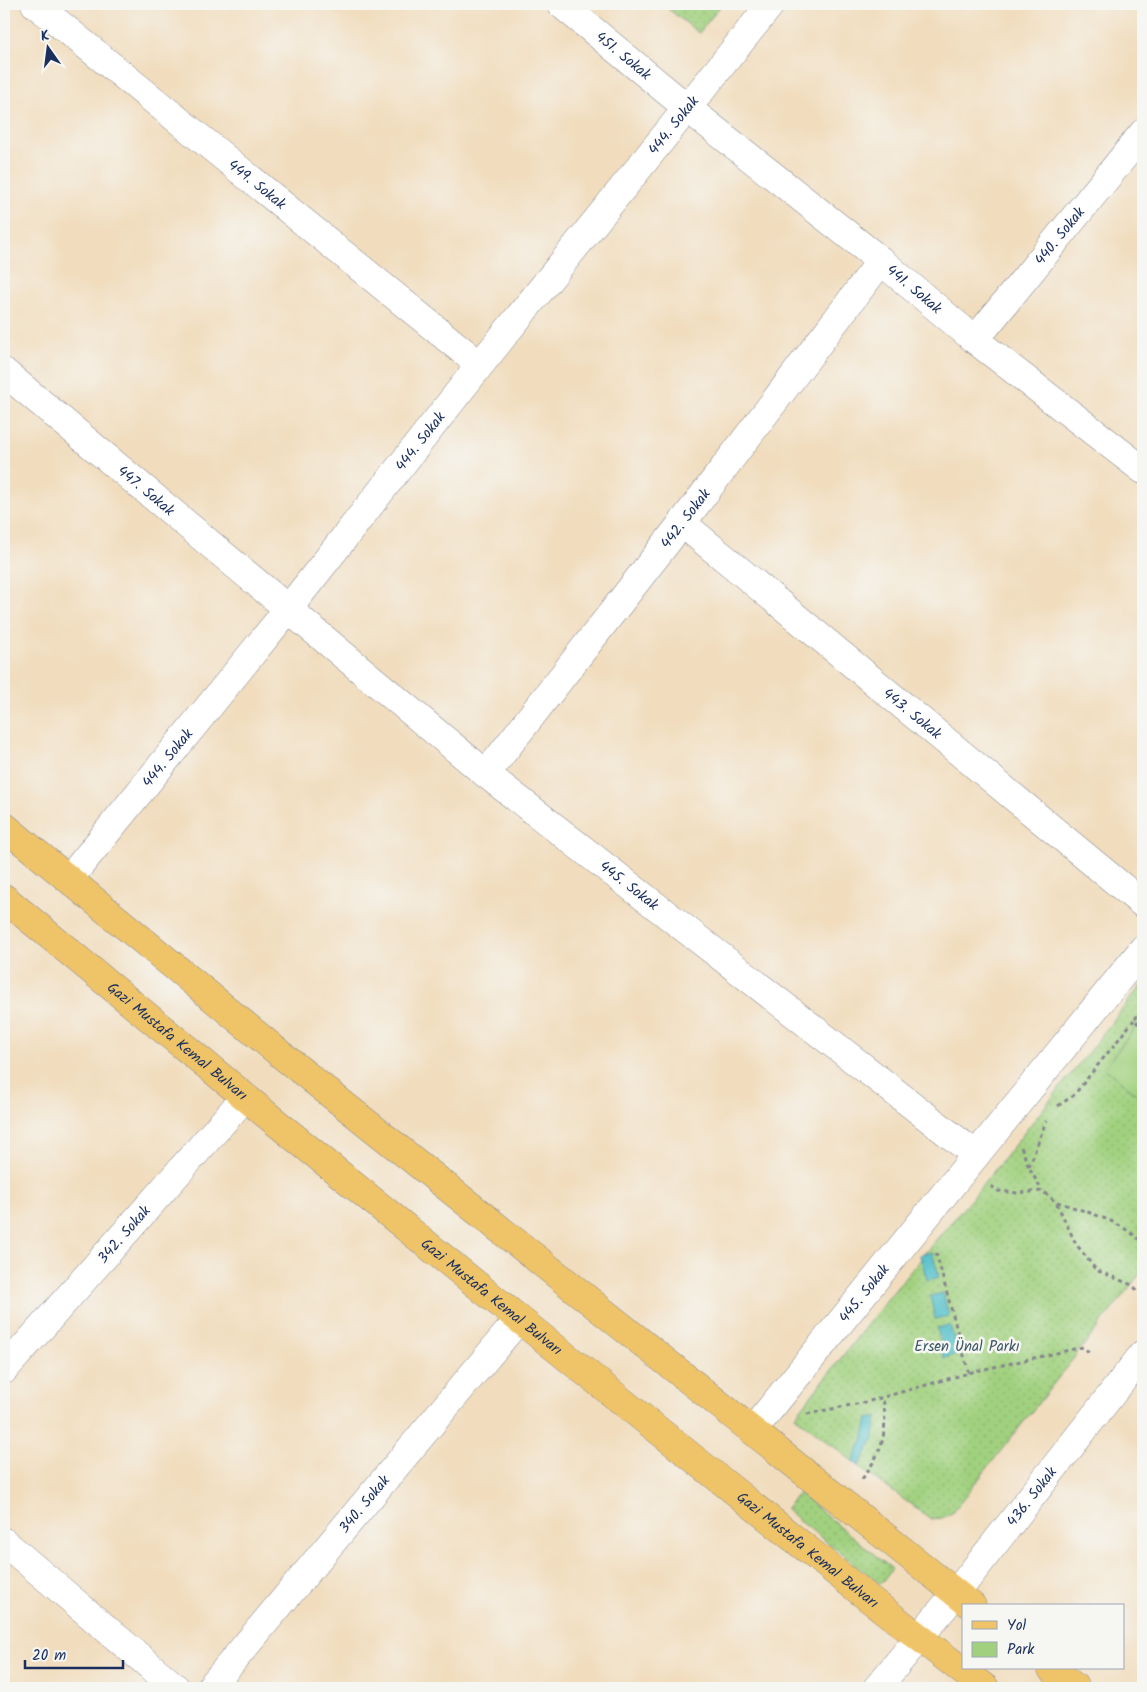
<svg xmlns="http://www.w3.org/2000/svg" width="1147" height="1692" font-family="Kalam,sans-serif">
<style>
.green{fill:url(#green-dots);stroke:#5e806e}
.pitch{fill:#a1d17f;stroke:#5e806e}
.water{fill:#51bfc9;stroke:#367794}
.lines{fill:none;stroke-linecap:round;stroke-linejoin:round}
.minor-casing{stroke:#86868e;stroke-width:29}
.major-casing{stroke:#86868e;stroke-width:29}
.path{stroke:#86868e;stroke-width:3;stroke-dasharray:4 4;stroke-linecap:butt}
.minor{stroke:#fff;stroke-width:28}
.major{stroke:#efc469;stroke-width:28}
.labels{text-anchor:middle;stroke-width:5;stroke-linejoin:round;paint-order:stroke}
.street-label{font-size:15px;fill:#1b2f5e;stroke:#f6f6f2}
.park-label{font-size:15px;fill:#3c5866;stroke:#f6f6f2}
</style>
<defs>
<pattern id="green-dots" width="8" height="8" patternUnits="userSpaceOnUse" patternTransform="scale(1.25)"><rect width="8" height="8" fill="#a1d17f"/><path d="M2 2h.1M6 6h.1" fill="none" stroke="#8ab470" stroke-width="1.8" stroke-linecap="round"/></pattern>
</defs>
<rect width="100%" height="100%" fill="#f6f6f2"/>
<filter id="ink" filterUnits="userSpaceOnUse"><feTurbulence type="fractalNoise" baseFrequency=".02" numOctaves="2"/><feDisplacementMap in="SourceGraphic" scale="10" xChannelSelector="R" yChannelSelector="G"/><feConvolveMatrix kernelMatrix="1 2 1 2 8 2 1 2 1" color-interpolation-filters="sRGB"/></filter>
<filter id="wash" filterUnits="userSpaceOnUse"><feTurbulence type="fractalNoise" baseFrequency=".0096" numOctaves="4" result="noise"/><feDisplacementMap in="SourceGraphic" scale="20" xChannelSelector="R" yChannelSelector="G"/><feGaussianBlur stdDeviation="1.12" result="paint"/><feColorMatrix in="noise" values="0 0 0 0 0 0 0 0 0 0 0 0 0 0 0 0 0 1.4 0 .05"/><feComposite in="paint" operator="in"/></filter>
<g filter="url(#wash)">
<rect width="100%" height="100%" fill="#f1ddbe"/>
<path class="green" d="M 662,4 L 722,4 L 699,33 Z
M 1143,983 L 1143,1270 L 952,1513 L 942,1518 L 931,1519 L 874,1478 L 795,1416 C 838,1364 877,1309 921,1259 L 920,1255 L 924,1254 L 978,1191 Z
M 799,1493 L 892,1569 L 880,1584 L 785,1509 Z"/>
<path class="pitch" d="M 1143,1018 L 1143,1099 L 1104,1068 Z"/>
<path class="water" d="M 932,1252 L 939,1277 L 927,1280 L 920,1255 Z
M 943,1293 L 949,1316 L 935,1319 L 930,1296 Z
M 950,1325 L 958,1354 L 944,1358 L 937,1328 Z
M 877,1417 L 873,1441 L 859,1466 L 853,1461 L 863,1440 L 868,1419 Z"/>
</g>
<g filter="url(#ink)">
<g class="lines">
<g class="minor-casing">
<g id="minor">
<path id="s1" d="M 35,4 L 480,365"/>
<path id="s2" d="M 561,4 L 686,107 L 881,261 L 975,340 L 1143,470"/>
<path id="s3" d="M 975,340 L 1143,133"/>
<path id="s4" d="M 4,372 L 486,774 L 976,1155"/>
<path id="s5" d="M 682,523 L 1143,904"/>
<path id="s6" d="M 486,774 L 682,523 L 881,261"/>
<path id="s7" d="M 69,879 L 289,608 L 480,365 L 771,4"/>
<path id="s8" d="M 4,1370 L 245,1097"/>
<path id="s9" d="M 753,1430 L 1143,949"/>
<path d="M 4,1542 L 176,1688"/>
<path id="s10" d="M 210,1688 L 519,1319"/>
<path id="s11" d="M 877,1688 L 956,1593 L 1143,1354"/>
</g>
</g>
<g class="major-casing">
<g id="major">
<path d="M 4,826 L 284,1057 L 972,1606"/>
<path id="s12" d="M 4,898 L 273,1120 L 519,1319 L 872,1601 L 985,1688"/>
<path d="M 1051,1668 L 1076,1688"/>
</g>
</g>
<path class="path" d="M 1139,1024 L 1134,1020 L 1143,1009
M 1058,1106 L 1074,1095 L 1134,1020
M 1021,1147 L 1029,1167 L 1042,1191
M 1029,1167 L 1046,1121
M 991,1186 L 998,1191 L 1017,1193 L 1042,1191 L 1056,1202 L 1076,1244 L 1096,1270 L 1132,1285 L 1139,1292
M 1057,1202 C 1087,1212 1120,1220 1143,1243
M 936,1253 L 969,1374
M 807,1414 L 866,1402 L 976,1371 L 1083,1347 L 1091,1354
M 862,1479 C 883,1451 888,1432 883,1398"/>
<use href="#minor" class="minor"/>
<use href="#major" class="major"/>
</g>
</g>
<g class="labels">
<g class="street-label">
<text dy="5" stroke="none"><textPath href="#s2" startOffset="81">451. Sokak</textPath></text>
<text dy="5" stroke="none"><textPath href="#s7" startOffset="966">444. Sokak</textPath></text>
<text dy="5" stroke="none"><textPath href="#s1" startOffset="286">449. Sokak</textPath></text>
<text dy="5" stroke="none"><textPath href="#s3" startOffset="134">440. Sokak</textPath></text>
<text dy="5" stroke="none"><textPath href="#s2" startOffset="454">441. Sokak</textPath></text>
<text dy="5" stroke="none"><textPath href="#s7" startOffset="561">444. Sokak</textPath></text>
<text dy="5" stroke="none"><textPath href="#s4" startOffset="185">447. Sokak</textPath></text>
<text dy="5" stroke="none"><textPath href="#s6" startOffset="324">442. Sokak</textPath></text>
<text dy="5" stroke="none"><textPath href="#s5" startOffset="299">443. Sokak</textPath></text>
<text dy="5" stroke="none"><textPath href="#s7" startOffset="156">444. Sokak</textPath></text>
<text dy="5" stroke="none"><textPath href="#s4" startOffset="809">445. Sokak</textPath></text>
<text dy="5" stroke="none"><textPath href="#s12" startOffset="225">Gazi Mustafa Kemal Bulvarı</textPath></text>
<text dy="5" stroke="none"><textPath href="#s8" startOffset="181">342. Sokak</textPath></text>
<text dy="5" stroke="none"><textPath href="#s9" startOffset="176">445. Sokak</textPath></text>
<text dy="5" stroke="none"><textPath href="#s12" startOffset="630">Gazi Mustafa Kemal Bulvarı</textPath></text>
<text dy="5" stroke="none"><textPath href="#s11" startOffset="246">436. Sokak</textPath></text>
<text dy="5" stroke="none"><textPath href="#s10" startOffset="240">340. Sokak</textPath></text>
<text dy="5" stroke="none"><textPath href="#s12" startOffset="1035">Gazi Mustafa Kemal Bulvarı</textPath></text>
</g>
<g class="park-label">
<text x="967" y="1351">Ersen Ünal Parkı</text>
</g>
</g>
<rect width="1147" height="1692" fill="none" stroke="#f6f6f2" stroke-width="20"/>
<rect x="962" y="1604" width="162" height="65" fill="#f6f6f2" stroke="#9ea6b7"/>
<rect x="972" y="1621" width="25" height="8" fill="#efc469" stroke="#9ea6b7"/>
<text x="1007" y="1630" font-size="15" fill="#1b2f5e">Yol</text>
<rect x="972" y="1642" width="25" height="15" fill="#a1d17f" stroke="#9ea6b7"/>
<text x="1007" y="1654" font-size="15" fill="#1b2f5e">Park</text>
<g transform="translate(48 48) rotate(346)" stroke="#f6f6f2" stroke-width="4" paint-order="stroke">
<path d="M0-4L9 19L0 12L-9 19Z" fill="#1b2f5e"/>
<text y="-8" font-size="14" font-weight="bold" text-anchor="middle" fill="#1b2f5e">K</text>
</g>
<path d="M25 1660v8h98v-8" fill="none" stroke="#1b2f5e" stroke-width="2.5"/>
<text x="32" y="1660" font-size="15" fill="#1b2f5e" stroke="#f6f6f2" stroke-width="4" paint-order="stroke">20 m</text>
</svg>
